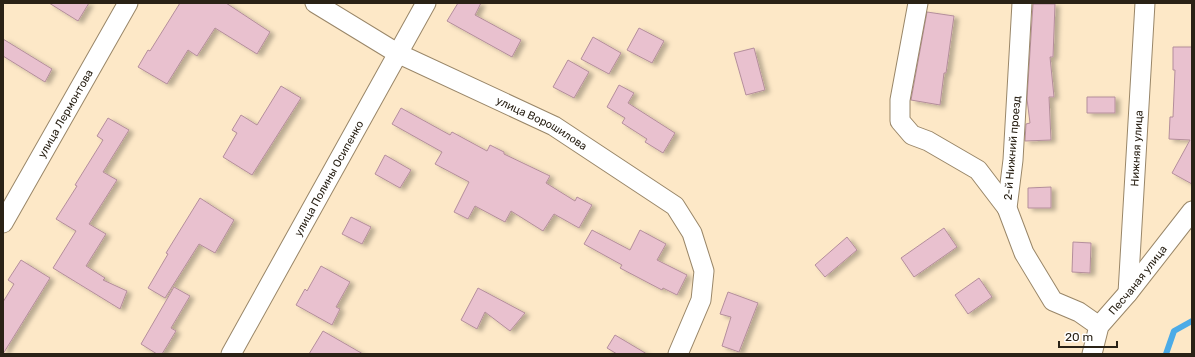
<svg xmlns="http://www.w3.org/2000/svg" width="1195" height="357" font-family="Rubik,sans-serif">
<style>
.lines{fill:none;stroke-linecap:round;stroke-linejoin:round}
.stream{stroke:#4cabe7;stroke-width:6}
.building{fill:#e9c1cf;stroke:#b48e9b;filter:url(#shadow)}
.minor-casing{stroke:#998668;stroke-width:21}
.minor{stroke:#fff;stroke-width:19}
.labels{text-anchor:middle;stroke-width:4;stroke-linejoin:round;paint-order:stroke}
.street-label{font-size:11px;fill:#2a2216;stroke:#fff}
</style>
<defs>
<filter id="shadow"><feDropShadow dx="4.5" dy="2.5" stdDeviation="2" flood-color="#0004"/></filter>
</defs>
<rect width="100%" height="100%" fill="#fde8c7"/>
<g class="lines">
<path class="stream" d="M 1166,354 L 1174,331 L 1192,321"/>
</g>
<path class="building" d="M 49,3 L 89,3 L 78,21 Z
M 180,3 L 226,3 L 270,32 L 257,54 L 215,28 L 197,56 L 188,50 L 167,84 L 138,67 L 148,50 L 150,51 Z
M 458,3 L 481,3 L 475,15 L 521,40 L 512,57 L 447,21 Z
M 1033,4 L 1055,4 L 1053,57 L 1050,57 L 1054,97 L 1049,97 L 1051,140 L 1025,141 L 1026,124 L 1030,123 L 1027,99 Z
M 927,12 L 954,16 L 946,73 L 944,73 L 940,105 L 911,100 Z
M 639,28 L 664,41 L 652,63 L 627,50 Z
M 593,37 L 621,53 L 609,74 L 581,59 Z
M 3,39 L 52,69 L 45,82 L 3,56 Z
M 1173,47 L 1192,47 L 1192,184 L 1172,173 L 1190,140 L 1169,139 L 1170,117 L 1173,117 L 1175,70 L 1173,70 Z
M 754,48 L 765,90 L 746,95 L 734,53 Z
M 568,60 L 589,72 L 574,98 L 553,87 Z
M 619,85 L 634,93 L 628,103 L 675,133 L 663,153 L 645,142 L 647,139 L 622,123 L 625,118 L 607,107 Z
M 281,86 L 301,98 L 252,175 L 223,157 L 237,133 L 232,130 L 241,115 L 257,125 Z
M 1087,97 L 1115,97 L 1115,113 L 1087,113 Z
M 401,108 L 450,135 L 452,132 L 487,151 L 490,145 L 504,152 L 504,154 L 550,176 L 546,183 L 575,201 L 577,197 L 592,205 L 579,228 L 554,214 L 543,231 L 511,211 L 505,222 L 475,206 L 468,219 L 454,212 L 469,182 L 435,164 L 442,152 L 392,124 Z
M 108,118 L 129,130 L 103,172 L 117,180 L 89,224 L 106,234 L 86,266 L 105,278 L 103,280 L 127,291 L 120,309 L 53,268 L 76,231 L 56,219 L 77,186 L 75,185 L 103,140 L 97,136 Z
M 385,155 L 411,170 L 400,188 L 375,174 Z
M 1051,187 L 1051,208 L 1028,208 L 1028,188 Z
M 200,198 L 234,220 L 215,253 L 199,244 L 165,298 L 148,288 L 168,254 L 166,253 Z
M 351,217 L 371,227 L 362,244 L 342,234 Z
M 944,228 L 957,247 L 914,277 L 901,258 Z
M 592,230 L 630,250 L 640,230 L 666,244 L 657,260 L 687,275 L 677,295 L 663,288 L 662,290 L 620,268 L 622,265 L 584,244 Z
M 847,237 L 857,250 L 825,277 L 815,265 Z
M 1073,242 L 1091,243 L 1090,273 L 1072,272 Z
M 21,260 L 50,278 L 3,354 L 3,302 L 14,284 L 8,280 Z
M 321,266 L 350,282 L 336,307 L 340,309 L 332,325 L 296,305 L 305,289 L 307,291 Z
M 979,278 L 992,297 L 968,314 L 955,295 Z
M 174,287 L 190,296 L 171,328 L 176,331 L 162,354 L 157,354 L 141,344 Z
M 478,288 L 525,313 L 510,331 L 485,312 L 477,329 L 461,320 Z
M 728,292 L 758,303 L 739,352 L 722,346 L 731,317 L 720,314 Z
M 323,331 L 363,354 L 309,354 Z
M 615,335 L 647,354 L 617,354 L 607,348 Z"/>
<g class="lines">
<g class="minor-casing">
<g id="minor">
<path id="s1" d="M 315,3 L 397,53 L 554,126 L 675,206 L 692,233 L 704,271 L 701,300 L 678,354"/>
<path d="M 918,3 L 900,100 L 900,121 L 912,135 L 928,141 L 978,170 L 1007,208"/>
<path d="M 1022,3 L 1013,160 L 1007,208 L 1024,253 L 1053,301 L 1079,312 L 1099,326"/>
<path id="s2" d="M 3,223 L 128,3"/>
<path id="s3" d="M 1128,293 L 1145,3"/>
<path id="s4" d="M 231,354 L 426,3"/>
<path id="s5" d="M 1092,354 L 1099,326 L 1128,293 L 1192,211"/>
</g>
</g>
<use href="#minor" class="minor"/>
</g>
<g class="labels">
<g class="street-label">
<text dy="4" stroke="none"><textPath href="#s2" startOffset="126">улица Лермонтова</textPath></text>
<text dy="4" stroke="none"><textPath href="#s1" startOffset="257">улица Ворошилова</textPath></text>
<text transform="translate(1012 148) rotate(-85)" y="4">2-й Нижний проезд</text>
<text dy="4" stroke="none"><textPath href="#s3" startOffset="145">Нижняя улица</textPath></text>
<text dy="4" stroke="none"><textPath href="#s4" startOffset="201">улица Полины Осипенко</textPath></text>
<text dy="4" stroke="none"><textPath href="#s5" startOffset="89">Песчаная улица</textPath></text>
</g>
</g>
<rect width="1195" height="357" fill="none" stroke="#2a2216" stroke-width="8"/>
<path d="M1059 341v6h58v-6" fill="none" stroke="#2a2216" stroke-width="2"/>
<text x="1065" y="341" font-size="12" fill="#2a2216" stroke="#ffffff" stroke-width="3" paint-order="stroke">20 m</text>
</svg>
